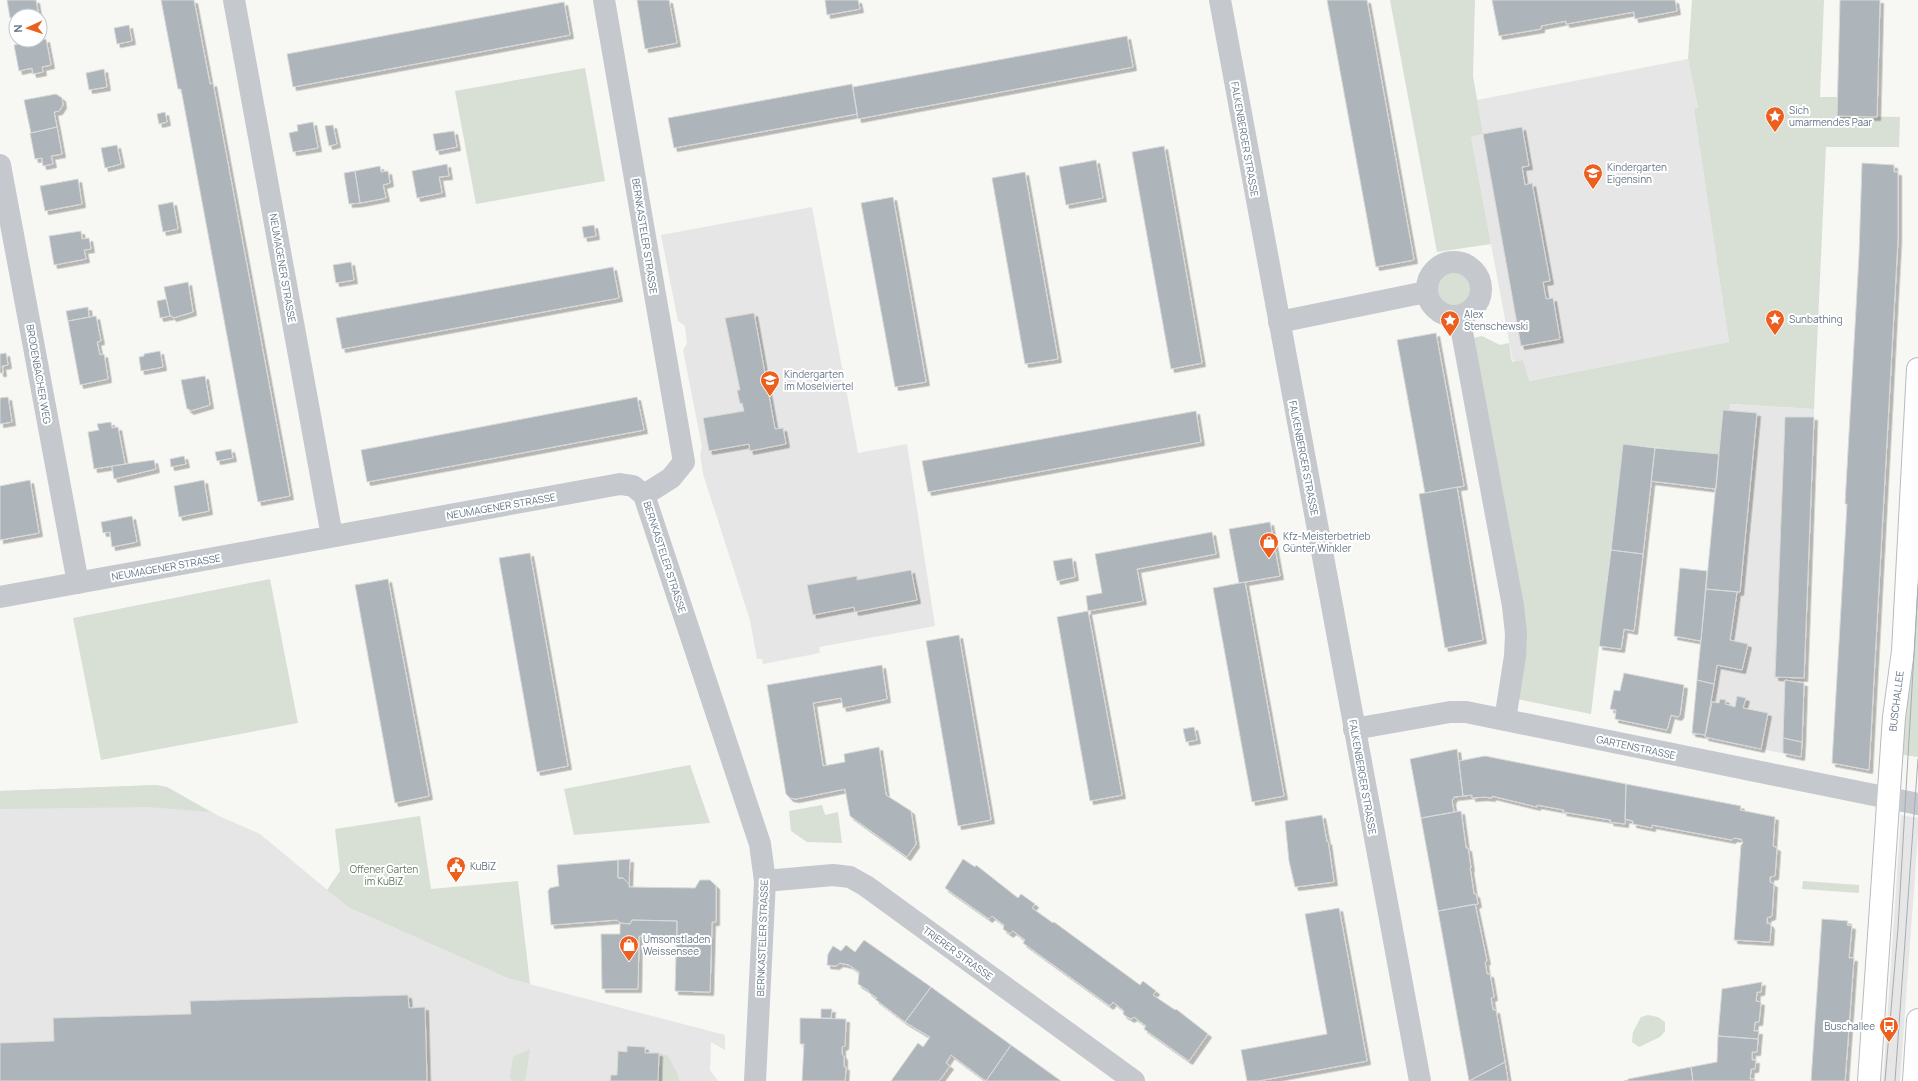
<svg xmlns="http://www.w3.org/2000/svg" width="1918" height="1081" font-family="Manrope,sans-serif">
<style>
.built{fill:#e5e6e5}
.green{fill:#d8dfd5}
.building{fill:#adb5bb;stroke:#d9d9d6;filter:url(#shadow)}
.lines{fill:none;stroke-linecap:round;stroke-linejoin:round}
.secondary-casing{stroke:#b7bcc1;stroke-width:24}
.minor{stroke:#c5c8cc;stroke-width:22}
.tertiary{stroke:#c5c8cc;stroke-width:22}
.secondary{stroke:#fff;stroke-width:22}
.tram{stroke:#a7acb3;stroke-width:1}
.labels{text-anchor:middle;stroke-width:4;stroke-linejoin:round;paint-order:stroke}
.poi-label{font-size:10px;fill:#647587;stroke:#fff;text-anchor:start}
.street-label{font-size:10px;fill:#647587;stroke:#fff}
.park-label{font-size:10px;fill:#637860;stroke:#fff}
</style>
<defs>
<filter id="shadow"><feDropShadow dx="3.5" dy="3.5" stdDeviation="0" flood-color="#0004"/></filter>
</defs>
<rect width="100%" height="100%" fill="#f7f7f4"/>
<path class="built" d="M 1688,59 L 1698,109 L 1694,109 L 1729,342 L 1528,381 L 1523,360 L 1513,362 L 1491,244 L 1471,137 L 1483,134 L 1477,100 Z
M 812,207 L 858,453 L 907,444 L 935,626 L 819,647 L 820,653 L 763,664 L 762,659 L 757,659 L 750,620 L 703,474 L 700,454 L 702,447 L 683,350 L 687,344 L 685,326 L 678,321 L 661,235 Z
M 1724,404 L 1814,409 L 1801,757 L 1692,735 Z
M 156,785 L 167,787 L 219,816 L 260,834 L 348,907 L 510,979 L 725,1035 L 725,1050 L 711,1042 L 710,1070 L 718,1081 L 0,1081 L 0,791 Z
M 1901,815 L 1918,818 L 1918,834 L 1900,1081 L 1883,1081 Z"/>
<path class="green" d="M 1390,0 L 1475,0 L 1473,76 L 1483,134 L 1471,137 L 1491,244 L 1437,252 Z
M 1692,0 L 1824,0 L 1820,97 L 1837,97 L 1837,116 L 1900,117 L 1899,147 L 1826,147 L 1814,409 L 1730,404 L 1729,410 L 1723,410 L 1719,454 L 1623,444 L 1591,714 L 1517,699 L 1469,339 L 1482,336 L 1500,345 L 1509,343 L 1512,362 L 1523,360 L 1529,381 L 1729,342 L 1694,109 L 1698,108 L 1688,59 Z
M 585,68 L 605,181 L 476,204 L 455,91 Z
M1435 288a19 19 0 1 1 38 0a19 19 0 1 1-38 0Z
M 1918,500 L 1918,757 L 1897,754 Z
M 270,579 L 298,723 L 101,760 L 73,618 Z
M 690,765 L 710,823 L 574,835 L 564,789 Z
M 156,785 L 167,787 L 210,812 L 149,807 L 0,809 L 0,791 Z
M 822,805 L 825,815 L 838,812 L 842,843 L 807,842 L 791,831 L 789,811 Z
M 420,816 L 431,889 L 518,881 L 530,984 L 510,979 L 348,907 L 327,890 L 340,871 L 335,829 Z
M 1803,881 L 1859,885 L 1859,893 L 1802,889 Z
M 1648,1015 L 1658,1017 L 1665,1022 L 1665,1031 L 1660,1037 L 1639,1047 L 1632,1042 L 1633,1032 L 1641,1017 Z
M 530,1049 L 525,1081 L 514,1081 L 510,1078 L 513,1057 Z
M 659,1053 L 668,1056 L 677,1073 L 679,1081 L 658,1081 Z"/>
<path class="building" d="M 7,0 L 36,0 L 38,12 L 10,18 Z
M 161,0 L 194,0 L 210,84 L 213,83 L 290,496 L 258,502 L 181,89 L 178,89 Z
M 637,0 L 669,0 L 677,43 L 645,49 Z
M 825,0 L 858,0 L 860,9 L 827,15 Z
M 1327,0 L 1367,0 L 1414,260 L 1376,267 Z
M 1492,0 L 1675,0 L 1677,11 L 1635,19 L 1634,12 L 1566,24 L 1566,21 L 1541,26 L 1541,29 L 1499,36 Z
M 1840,0 L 1880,0 L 1877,117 L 1837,116 Z
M 564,2 L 570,35 L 293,87 L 287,54 Z
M 129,25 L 132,41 L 117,44 L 114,28 Z
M 1127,36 L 1133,67 L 858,119 L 853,87 Z
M 46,39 L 51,65 L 42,67 L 43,72 L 33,74 L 32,68 L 19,71 L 14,45 Z
M 104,69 L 107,87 L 89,90 L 86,73 Z
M 852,84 L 857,114 L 674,148 L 668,118 Z
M 56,94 L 62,98 L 63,105 L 59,111 L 54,112 L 57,127 L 31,133 L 24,100 Z
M 165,112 L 167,122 L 159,124 L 157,114 Z
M 313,122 L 318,148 L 293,152 L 289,133 L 298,131 L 297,125 Z
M 333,125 L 337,144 L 329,146 L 325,126 Z
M 57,127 L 62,154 L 51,156 L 53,164 L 43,166 L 42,158 L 35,159 L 30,133 Z
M 1522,127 L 1529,166 L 1522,167 L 1525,185 L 1532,183 L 1550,281 L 1543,282 L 1546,299 L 1553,298 L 1560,339 L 1521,346 L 1483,134 Z
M 454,131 L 457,147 L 436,151 L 433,134 Z
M 117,145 L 121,164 L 105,168 L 101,148 Z
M 1164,146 L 1202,363 L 1171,369 L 1132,152 Z
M 1096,160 L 1103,198 L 1066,205 L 1059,167 Z
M 1862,163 L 1894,165 L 1894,172 L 1898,172 L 1898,239 L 1869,770 L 1832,763 L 1847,504 L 1845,504 L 1859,255 Z
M 447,164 L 449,176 L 439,177 L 442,193 L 417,198 L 412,171 Z
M 380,166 L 381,172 L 388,171 L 390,183 L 383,185 L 386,198 L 360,203 L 355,171 Z
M 355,171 L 360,203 L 349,204 L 344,173 Z
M 1025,172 L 1058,359 L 1025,364 L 992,178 Z
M 78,179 L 82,204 L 45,211 L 40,186 Z
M 893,197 L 926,382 L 895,387 L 861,203 Z
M 173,202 L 178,229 L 163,232 L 158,205 Z
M 594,225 L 596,236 L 584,238 L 582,227 Z
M 81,231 L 82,239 L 89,238 L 91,249 L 84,250 L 86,259 L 54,265 L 49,236 Z
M 351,262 L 354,280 L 336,283 L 333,265 Z
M 613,267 L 619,298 L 342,349 L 336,318 Z
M 188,282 L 193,312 L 173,318 L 172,316 L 170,316 L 164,287 Z
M 166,299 L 170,316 L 160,318 L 157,301 Z
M 88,307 L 89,317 L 68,321 L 66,311 Z
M 754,313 L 775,429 L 783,428 L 786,444 L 750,451 L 749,444 L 709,451 L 703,418 L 744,411 L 742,403 L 740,404 L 737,390 L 740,390 L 725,318 Z
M 96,316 L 101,341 L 97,342 L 100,355 L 104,354 L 108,379 L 80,385 L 68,321 Z
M 1436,333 L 1464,486 L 1425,493 L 1397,340 Z
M 160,351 L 163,367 L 141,371 L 139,357 L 144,356 L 144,354 Z
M 6,353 L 8,365 L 2,366 L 3,373 L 0,373 L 0,354 Z
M 205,376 L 210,405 L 190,411 L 189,409 L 187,409 L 181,380 Z
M 8,397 L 12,422 L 0,424 L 0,398 Z
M 637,397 L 644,430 L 367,482 L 361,450 Z
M 1723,410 L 1757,413 L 1740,592 L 1706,589 Z
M 1196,411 L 1201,442 L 928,492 L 922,461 Z
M 1785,417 L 1814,417 L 1804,678 L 1775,677 Z
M 111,422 L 112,428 L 118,427 L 125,464 L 94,469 L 88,432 L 99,430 L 97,424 Z
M 1623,444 L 1655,448 L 1643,554 L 1611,550 Z
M 1655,448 L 1719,454 L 1716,489 L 1651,481 Z
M 231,449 L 233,458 L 217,461 L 215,452 Z
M 184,456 L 186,464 L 171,467 L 170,459 Z
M 154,460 L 156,469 L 114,479 L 112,466 Z
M 30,480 L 39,533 L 0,540 L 0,486 Z
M 204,480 L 209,511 L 179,517 L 174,486 Z
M 1457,487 L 1483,640 L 1445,648 L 1419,494 Z
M 132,516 L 137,542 L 112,547 L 110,532 L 103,533 L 101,522 Z
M 1270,522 L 1280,576 L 1239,583 L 1229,529 Z
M 1212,532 L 1216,554 L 1137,569 L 1143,601 L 1088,611 L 1086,596 L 1102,593 L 1095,554 Z
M 1611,550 L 1643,554 L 1634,631 L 1624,629 L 1621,649 L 1599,646 Z
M 530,553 L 568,766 L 537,772 L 499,558 Z
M 1072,558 L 1075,577 L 1057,581 L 1053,561 Z
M 1680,568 L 1707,571 L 1701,641 L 1674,636 Z
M 911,570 L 917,600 L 855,612 L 854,607 L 813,615 L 807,585 L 857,576 L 857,580 Z
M 388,579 L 429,796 L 395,803 L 355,585 Z
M 1245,582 L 1284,796 L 1252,802 L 1213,588 Z
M 1706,589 L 1737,592 L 1730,640 L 1748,644 L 1742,670 L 1717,665 L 1714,684 L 1697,680 Z
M 1088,611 L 1122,795 L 1090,801 L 1057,617 Z
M 959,635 L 991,820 L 958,826 L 926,641 Z
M 882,665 L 887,699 L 843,708 L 841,698 L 813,703 L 823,766 L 845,762 L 844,754 L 879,747 L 886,795 L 911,811 L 916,844 L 907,857 L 850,816 L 845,789 L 796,799 L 790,798 L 786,794 L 767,685 Z
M 1624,673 L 1684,685 L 1680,715 L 1678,717 L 1671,715 L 1667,730 L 1615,719 L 1616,710 L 1610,709 L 1614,690 L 1620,691 Z
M 1697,680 L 1714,684 L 1705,735 L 1692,733 Z
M 1785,680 L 1804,683 L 1802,742 L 1783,738 Z
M 1737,696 L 1746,698 L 1743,708 L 1768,713 L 1761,749 L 1705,737 L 1712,702 L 1719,703 L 1720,699 L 1726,700 L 1725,704 L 1735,707 Z
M 1194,727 L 1197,740 L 1186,742 L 1183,729 Z
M 1783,738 L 1802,742 L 1801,757 L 1783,753 Z
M 1457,749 L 1463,796 L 1454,797 L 1452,801 L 1454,812 L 1421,818 L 1410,759 Z
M 1485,756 L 1626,784 L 1625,824 L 1610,822 L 1611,820 L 1563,812 L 1564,810 L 1537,805 L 1537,807 L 1492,796 L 1492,798 L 1484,797 L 1472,798 L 1472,795 L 1463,796 L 1459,761 Z
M 1626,784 L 1741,806 L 1740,810 L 1775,817 L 1773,846 L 1777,848 L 1775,876 L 1770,877 L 1770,882 L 1774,884 L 1772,916 L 1767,918 L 1767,924 L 1769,923 L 1771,926 L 1770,942 L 1734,940 L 1741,845 L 1743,843 L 1741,839 L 1734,838 L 1732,840 L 1652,825 L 1652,828 L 1633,824 L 1633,821 L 1625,819 Z
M 1461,811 L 1466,848 L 1468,848 L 1471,868 L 1470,868 L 1474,894 L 1476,894 L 1478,904 L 1438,911 L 1421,818 Z
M 1322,815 L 1327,842 L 1328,841 L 1334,882 L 1295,887 L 1289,861 L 1285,821 Z
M 630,859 L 629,884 L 623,878 L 618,878 L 618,860 Z
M 963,859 L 975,867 L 976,865 L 1018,898 L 1021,894 L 1035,904 L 1032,908 L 1053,923 L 1054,922 L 1140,985 L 1143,981 L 1156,991 L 1153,995 L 1175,1010 L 1176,1009 L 1208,1034 L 1189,1061 L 1144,1029 L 1146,1026 L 1134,1017 L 1131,1019 L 1124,1015 L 1123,1013 L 1124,1011 L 1113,1002 L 1110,1006 L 1023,943 L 1025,940 L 1013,931 L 1010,934 L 1003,929 L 1004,925 L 992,916 L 989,919 L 945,888 Z
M 618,860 L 618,878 L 623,878 L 629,884 L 629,887 L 695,888 L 700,880 L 710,880 L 716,886 L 716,922 L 712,922 L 710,992 L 675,991 L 677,921 L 632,920 L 630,924 L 620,923 L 617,920 L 551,925 L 548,891 L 550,888 L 559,886 L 557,865 Z
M 1475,904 L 1487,961 L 1485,962 L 1487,974 L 1490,974 L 1494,997 L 1491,998 L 1493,1010 L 1496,1010 L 1505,1062 L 1469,1081 L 1438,911 Z
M 1339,908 L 1367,1061 L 1258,1081 L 1247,1081 L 1241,1050 L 1327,1034 L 1305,914 Z
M 1822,919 L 1848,921 L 1847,925 L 1852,926 L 1849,958 L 1854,958 L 1845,1081 L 1811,1081 Z
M 632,920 L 677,921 L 677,937 L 639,936 L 638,989 L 602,989 L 601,934 L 620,934 L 620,923 L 630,924 Z
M 864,940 L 931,987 L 905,1022 L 875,999 L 877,998 L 868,992 L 869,991 L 858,984 L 859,972 L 849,965 L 840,963 L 836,966 L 827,965 L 828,954 L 833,946 L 841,951 L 846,945 L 855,952 Z
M 1762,982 L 1761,992 L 1757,992 L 1756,1001 L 1761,1002 L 1759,1022 L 1755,1022 L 1754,1031 L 1759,1031 L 1758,1039 L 1718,1036 L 1722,989 Z
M 931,987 L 1011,1045 L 986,1081 L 951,1055 L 946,1063 L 950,1066 L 939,1081 L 891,1081 L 918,1043 L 923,1047 L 930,1037 L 905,1022 Z
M 408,995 L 409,1008 L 425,1007 L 427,1081 L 0,1081 L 0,1043 L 54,1041 L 53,1018 L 191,1014 L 190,1001 Z
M 821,1009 L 832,1009 L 831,1018 L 821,1018 Z
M 800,1018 L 846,1019 L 845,1046 L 842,1047 L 842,1054 L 844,1057 L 844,1067 L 846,1067 L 845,1081 L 802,1081 L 804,1044 L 800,1044 Z
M 1718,1036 L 1758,1039 L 1757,1052 L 1752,1052 L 1752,1060 L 1756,1060 L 1755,1069 L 1751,1069 L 1750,1079 L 1755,1079 L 1755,1081 L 1693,1081 L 1691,1067 L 1717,1062 Z
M 1011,1045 L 1061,1081 L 986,1081 Z
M 627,1046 L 645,1047 L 645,1053 L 659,1053 L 658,1081 L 610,1081 L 611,1075 L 617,1075 L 618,1051 L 627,1052 Z
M 1505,1062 L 1508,1081 L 1469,1081 Z
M 1691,1067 L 1693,1081 L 1624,1081 L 1628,1080 L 1628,1079 Z"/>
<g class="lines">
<g class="secondary-casing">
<path id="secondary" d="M 1869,1081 L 1894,717 L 1903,651 L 1918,369
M 1914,1081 L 1918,1020"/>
</g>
<path class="minor" d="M 234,0 L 332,536
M 604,0 L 684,462 L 671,478 L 644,495
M 0,165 L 78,583
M1427 289a27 27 0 1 1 54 0a27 27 0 1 1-54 0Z
M 1459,316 L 1513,606 L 1516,634 L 1515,656 L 1505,720
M 1279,322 L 1426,292
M 644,495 L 760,844 L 765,881 L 755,1081
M 0,597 L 620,484 L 633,486 L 644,495
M 1354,729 L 1450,712 L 1466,712 L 1918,804
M 765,881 L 833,875 L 850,877 L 866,886 L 1134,1081"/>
<path class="tertiary" d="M 1220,0 L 1420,1081"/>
<use href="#secondary" class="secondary"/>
<path class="tram" d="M 1885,1081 L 1898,928 L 1918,585
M 1895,1081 L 1918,759"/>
</g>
<defs>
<g id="sight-pin" transform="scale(1)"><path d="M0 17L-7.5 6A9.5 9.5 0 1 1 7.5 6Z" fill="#ed5f1e" stroke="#fff"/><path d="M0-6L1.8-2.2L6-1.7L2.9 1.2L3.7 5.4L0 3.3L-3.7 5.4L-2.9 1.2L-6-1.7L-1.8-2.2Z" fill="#fff"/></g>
<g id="school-pin" transform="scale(1)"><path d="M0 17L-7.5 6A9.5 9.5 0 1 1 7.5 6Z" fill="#ed5f1e" stroke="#fff"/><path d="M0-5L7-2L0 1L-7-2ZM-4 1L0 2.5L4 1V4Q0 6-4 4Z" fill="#fff"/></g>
<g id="shop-pin" transform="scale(1)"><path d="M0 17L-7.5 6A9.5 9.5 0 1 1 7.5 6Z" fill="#ed5f1e" stroke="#fff"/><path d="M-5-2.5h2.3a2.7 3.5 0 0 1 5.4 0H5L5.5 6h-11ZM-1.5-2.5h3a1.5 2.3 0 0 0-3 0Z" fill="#fff"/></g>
<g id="civic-pin" transform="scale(1)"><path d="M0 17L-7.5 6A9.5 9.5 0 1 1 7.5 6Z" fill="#ed5f1e" stroke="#fff"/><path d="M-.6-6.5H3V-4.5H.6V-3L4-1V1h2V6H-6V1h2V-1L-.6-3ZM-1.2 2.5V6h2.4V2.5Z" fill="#fff"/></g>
<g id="bus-pin" transform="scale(1)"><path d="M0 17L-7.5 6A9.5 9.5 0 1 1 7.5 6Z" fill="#ed5f1e" stroke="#fff"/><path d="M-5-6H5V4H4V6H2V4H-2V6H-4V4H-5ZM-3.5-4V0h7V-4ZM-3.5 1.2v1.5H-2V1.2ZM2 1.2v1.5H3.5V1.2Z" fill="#fff"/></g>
</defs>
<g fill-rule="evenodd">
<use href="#sight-pin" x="1775" y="116"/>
<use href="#school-pin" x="1593" y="173"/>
<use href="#sight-pin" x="1775" y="319"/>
<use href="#sight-pin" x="1450" y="320"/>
<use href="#school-pin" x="770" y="380"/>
<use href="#shop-pin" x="1269" y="542"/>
<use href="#civic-pin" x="456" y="866"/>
<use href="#shop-pin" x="629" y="945"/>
<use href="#bus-pin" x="1889" y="1026"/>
</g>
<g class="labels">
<g class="poi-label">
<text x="1789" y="114">Sich<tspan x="1789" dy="12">umarmendes Paar</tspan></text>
<text x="1607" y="171">Kindergarten<tspan x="1607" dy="12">Eigensinn</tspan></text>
<text x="1464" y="318">Alex<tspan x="1464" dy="12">Stenschewski</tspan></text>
<text x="1789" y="323">Sunbathing</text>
<text x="784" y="378">Kindergarten<tspan x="784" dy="12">im Moselviertel</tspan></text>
<text x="1283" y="540">Kfz-Meisterbetrieb<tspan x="1283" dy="12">Günter Winkler</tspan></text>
<text x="470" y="870">KuBiZ</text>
<text x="643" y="943">Umsonstladen<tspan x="643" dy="12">Weissensee</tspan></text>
<text x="1875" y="1030" text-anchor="end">Buschallee</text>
</g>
<g class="street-label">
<text transform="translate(1245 139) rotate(80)" y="4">FALKENBERGER STRASSE</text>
<text transform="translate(645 236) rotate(81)" y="4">BERNKASTELER STRASSE</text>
<text transform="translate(283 268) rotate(80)" y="4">NEUMAGENER STRASSE</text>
<text transform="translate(39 374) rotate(80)" y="4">BRODENBACHER WEG</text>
<text transform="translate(1304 458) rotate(79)" y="4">FALKENBERGER STRASSE</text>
<text transform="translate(501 506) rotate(-10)" y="4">NEUMAGENER STRASSE</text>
<text transform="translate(665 557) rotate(72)" y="4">BERNKASTELER STRASSE</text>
<text transform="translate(166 567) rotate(-10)" y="4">NEUMAGENER STRASSE</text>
<text transform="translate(1896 701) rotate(-83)" y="4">BUSCHALLEE</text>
<text transform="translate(1636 747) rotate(12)" y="4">GARTENSTRASSE</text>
<text transform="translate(1363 777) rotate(80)" y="4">FALKENBERGER STRASSE</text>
<text transform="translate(762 938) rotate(-88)" y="4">BERNKASTELER STRASSE</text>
<text transform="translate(958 953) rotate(36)" y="4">TRIERER STRASSE</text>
</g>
<g class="park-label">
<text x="384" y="873">Offener Garten<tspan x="384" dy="12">im KuBiZ</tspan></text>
</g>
</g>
<g transform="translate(28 28) rotate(267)"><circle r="19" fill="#ffffff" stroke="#c1c8cf"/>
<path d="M0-3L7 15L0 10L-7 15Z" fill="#ed5f1e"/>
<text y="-6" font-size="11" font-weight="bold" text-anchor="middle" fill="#647587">N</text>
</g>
</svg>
